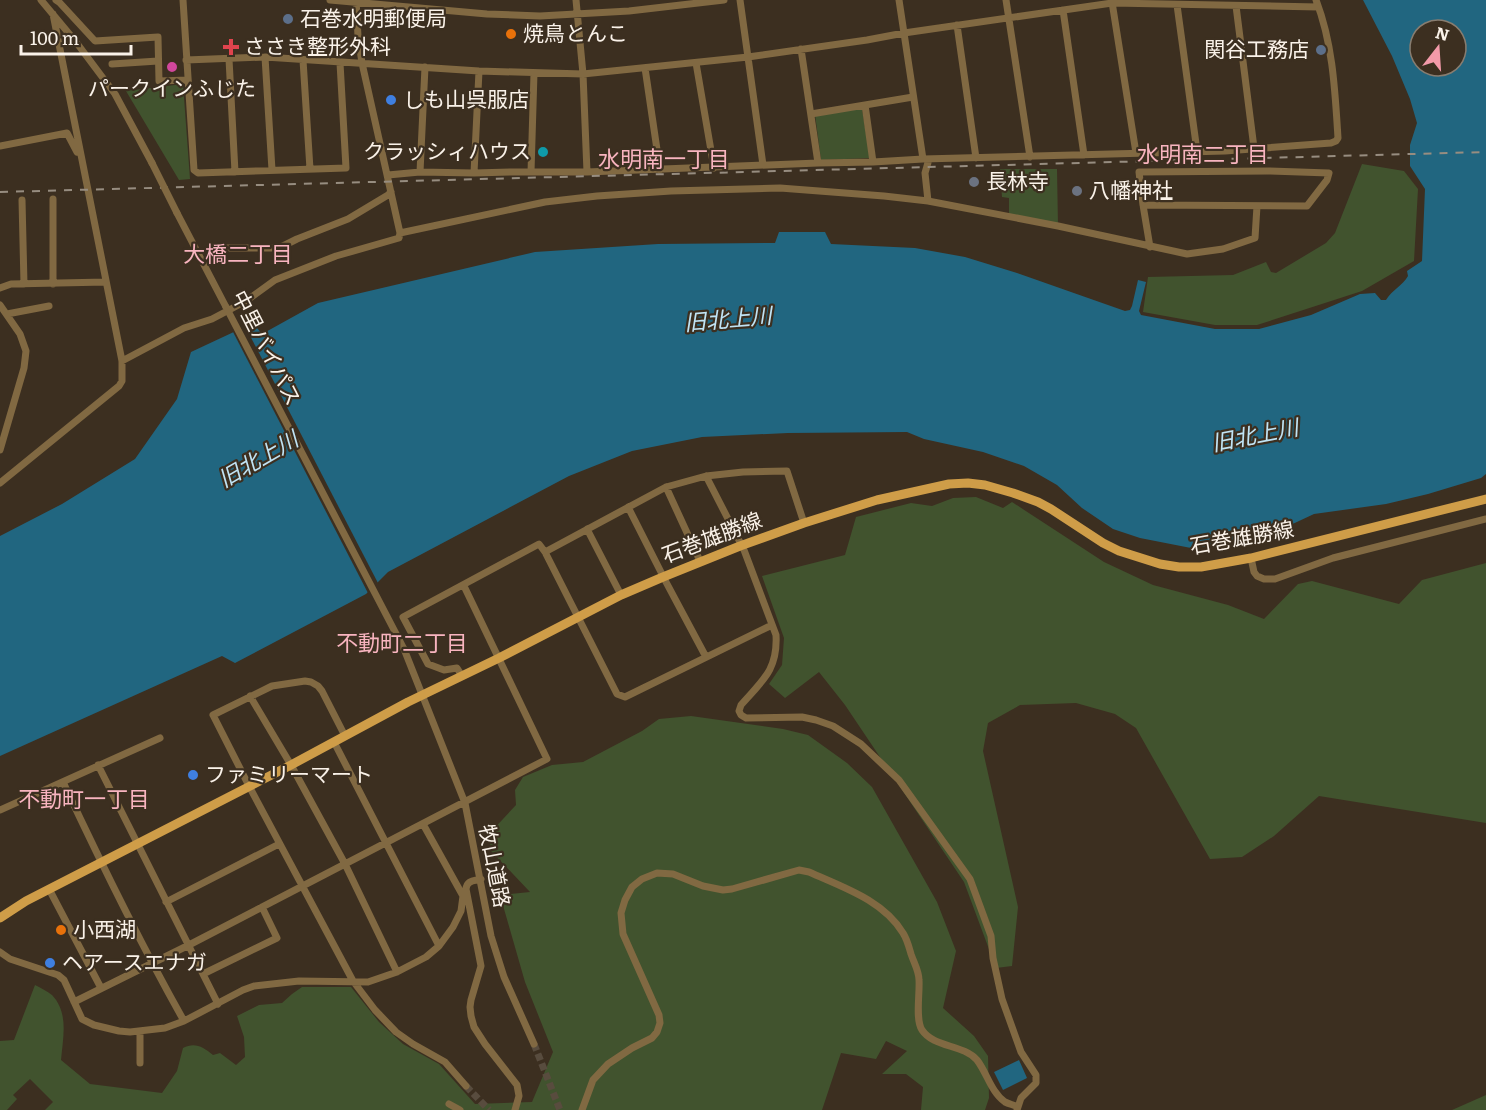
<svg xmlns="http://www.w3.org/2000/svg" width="1486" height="1110" font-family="Literata,'Noto Sans JP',serif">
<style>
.green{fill:#41532e}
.water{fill:#216680;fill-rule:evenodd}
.pier{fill:#3c2f20}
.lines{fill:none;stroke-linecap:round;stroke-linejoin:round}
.minor-tunnel{stroke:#584c3e;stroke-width:7;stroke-dasharray:7 3.5;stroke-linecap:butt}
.minor{stroke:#816942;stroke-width:7}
.major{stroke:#cf9d48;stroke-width:9}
.rail{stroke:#978d80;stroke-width:2;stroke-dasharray:8 8;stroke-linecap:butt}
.minor-bridge{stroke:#816942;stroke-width:7}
.service-dot{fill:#5c6f8a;stroke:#3c2f20;stroke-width:2}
.food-dot{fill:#e8710a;stroke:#3c2f20;stroke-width:2}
.health-dot{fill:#e0444e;stroke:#3c2f20;stroke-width:2}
.hotel-dot{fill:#d1479c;stroke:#3c2f20;stroke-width:2}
.shop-dot{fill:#3f7fe0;stroke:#3c2f20;stroke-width:2}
.culture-dot{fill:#0f9aa8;stroke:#3c2f20;stroke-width:2}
.worship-dot{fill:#6b7280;stroke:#3c2f20;stroke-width:2}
.labels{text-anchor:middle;stroke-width:4.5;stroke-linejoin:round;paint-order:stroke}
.poi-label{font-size:21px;fill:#faf2e9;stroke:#3c2f20;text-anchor:start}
.street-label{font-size:21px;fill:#faf2e9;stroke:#3c2f20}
.neighbourhood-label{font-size:22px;fill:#f8b4bf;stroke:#3c2f20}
.water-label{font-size:22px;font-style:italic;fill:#c0e4f5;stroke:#3c2f20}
</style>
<rect width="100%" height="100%" fill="#3c2f20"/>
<path class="green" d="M 183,84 L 190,179 L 179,180 L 126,91 Z
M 862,109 L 870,158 L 821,160 L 815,114 Z
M 1362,164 L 1404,171 L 1418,189 L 1414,261 L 1362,291 L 1257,325 L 1215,325 L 1143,312 L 1148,277 L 1233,275 L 1266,262 L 1271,272 L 1276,273 L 1326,243 L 1335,233 Z
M 1000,169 L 1057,169 L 1058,226 L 1009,214 L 1009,198 L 1002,197 Z
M 976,497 L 1003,508 L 1012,502 L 1104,562 L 1153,585 L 1228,605 L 1264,619 L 1298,584 L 1312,581 L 1399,604 L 1422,580 L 1486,563 L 1486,823 L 1319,796 L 1274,836 L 1242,857 L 1210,859 L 1136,728 L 1115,714 L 1076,703 L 1020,705 L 988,723 L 983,751 L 1018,907 L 1012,966 L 996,968 L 964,882 L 845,705 L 819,672 L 785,698 L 769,684 L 782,665 L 784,638 L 762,576 L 845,555 L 856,517 L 911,503 L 932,506 L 953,498 Z
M 691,716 L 783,729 L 808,735 L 847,763 L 872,787 L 937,902 L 956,951 L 943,1008 L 974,1036 L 988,1056 L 989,1098 L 985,1110 L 921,1110 L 923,1087 L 906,1074 L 882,1074 L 907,1051 L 886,1041 L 876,1059 L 841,1053 L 822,1110 L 45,1110 L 53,1102 L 30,1079 L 13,1095 L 17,1099 L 7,1110 L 0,1110 L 0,1041 L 14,1040 L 35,985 C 41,988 47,991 52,995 C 69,1013 63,1037 61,1060 L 90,1084 L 162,1093 L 177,1071 L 183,1048 C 195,1042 203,1047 213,1055 L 220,1053 L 236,1065 L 245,1057 L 244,1037 L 237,1016 L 259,1005 L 282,1003 L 292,994 L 302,987 L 351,987 L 379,1022 L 403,1044 L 439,1064 L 475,1104 L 532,1102 L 553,1052 L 525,982 L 500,895 L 530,892 L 491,851 L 489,834 L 516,805 L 515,790 L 523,777 L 552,765 L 583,762 L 642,731 L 659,719 Z
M 1486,1095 L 1486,1110 L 1452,1110 Z"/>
<path class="water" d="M 1363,0 L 1486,0 L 1486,474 L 1481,478 L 1428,494 L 1386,504 L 1314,514 L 1284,528 L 1231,544 L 1191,548 L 1140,538 L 1113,529 L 1082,508 L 1057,485 L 1024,466 L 983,452 L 924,439 L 907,432 L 788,433 L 702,437 L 632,451 L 569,476 L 388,572 L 366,594 L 235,663 L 222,656 L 0,756 L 0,536 L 62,504 L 135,459 L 177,399 L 191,352 L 253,323 L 262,334 L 318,303 L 535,252 L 658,244 L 775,243 L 779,232 L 825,232 L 831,244 L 915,248 L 965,257 L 1017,273 L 1125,311 L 1130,310 L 1132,306 L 1138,280 L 1146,282 L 1139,311 L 1141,315 L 1215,329 L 1259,329 L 1311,315 L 1360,294 L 1375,293 L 1381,300 L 1386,300 C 1392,290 1403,285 1408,276 L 1407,271 L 1422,261 L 1425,189 L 1410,166 L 1410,145 L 1417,123 L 1410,99 L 1392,56 ZM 1420,30 L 1456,30 L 1456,66 L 1420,66 Z
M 1019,1060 L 1027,1078 L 1003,1090 L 994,1072 Z"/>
<path class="pier" d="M 244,324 L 379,585 L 369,595 L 232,330 Z"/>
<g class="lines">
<path class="minor-tunnel" d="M 534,1044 L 560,1110
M 466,1086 L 489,1110"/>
<path class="minor" d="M 41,0 L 76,42 L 115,94 L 152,163
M 56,0 L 59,2 L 95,41 L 158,37 L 159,81 L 188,80
M 183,0 L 194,170 L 198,173 L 346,168 L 340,63
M 330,0 L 487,14 L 540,16 L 629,11 L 724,0
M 356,0 L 358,36 L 362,63 L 400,233
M 576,0 L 583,74 L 587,172
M 740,0 L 763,165
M 899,0 L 923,159
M 1006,0 L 1030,157
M 1112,2 L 1136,153
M 1177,5 L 1197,151
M 1236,6 L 1254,148
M 1063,10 L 1084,155
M 957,25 L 976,158
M 801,49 L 818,163
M 265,57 L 272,170
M 229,59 L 235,172
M 186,60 L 265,57 L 479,71 L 583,74 L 748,57 L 867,40 L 904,33 L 1112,3 L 1318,7
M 303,60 L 310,169
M 696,63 L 714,168
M 112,64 L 158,61
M 645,68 L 660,170
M 865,105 L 873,162
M 811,114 L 913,97
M 0,146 L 67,133 L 77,152
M 420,172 L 425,67
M 531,172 L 534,73
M 474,173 L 479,71
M 388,175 L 420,172 L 474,173 L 510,172 L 587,172 L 818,163 L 873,162 L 923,159 L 1225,151 L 1331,143 L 1336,141 L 1338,138 C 1335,91 1333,44 1316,0
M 53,199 L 53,284
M 22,200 L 24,284
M 928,201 L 925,173 L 929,159
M 1143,205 L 1307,206 L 1327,180 L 1329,173 L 1269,171 L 1139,172 L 1143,205 L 1150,247
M 177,213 L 226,307
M 221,248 L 279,248 L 297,239 L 348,219 L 388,195 L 391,192
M 0,288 L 11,284 L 106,282
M 0,305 L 20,334 L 26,351 L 24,368 L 0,450
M 7,314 L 49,306
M 122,361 L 184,328 L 212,319 L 246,301 L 275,280 L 336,256 L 399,238 L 400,233 L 545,202 L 597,196 L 671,191 L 780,188 L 884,196 L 928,201 L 1058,226 L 1187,254 L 1223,249 L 1255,238 L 1257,206
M 706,476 L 744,550 L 776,635 C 778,670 762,681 741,705 L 739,711 L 741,715 L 746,718 L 802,717 L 816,720 L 833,726 L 861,744 L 899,780 L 970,879 L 991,936 L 993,958 L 1002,999 L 1021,1052 L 1036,1075 L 1036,1083 L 1021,1098 L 1017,1110
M 0,483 L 119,386 L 122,381 L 122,361 L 53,14
M 666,487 L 700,561
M 628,507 L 666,582 L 706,657
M 587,529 L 621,595
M 545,552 L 666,487 L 706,476 L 743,472 L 787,471 L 804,523
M 1251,558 L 1254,572 L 1257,576 L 1264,579 L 1275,579 L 1333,558 L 1486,519
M 404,649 L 465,803 L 491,936 L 504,977 L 534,1044
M 462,676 L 457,668 L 444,670 L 428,664 L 403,617 L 539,544 L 545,552 L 617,694 L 625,697 L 772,625
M 250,696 L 291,765 L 345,864 L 397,972
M 345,736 L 322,691 L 318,686 L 311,682 L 305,681 L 272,686 L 213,715 L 249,786 L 353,981 L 375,1010 L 396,1032 L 413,1044 L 445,1062 L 466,1086
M 334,742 L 439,946
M 98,765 L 218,1004
M 63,782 C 101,863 140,943 184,1021
M 0,810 L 160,738
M 481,879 C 474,881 467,880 466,889 L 481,966 L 471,1000 L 470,1007 L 471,1016 L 474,1027 L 485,1044 L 517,1085 L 519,1096 L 515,1110
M 49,889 L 101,988
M 166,902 L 279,844
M 0,952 L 10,959 L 58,975 L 64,980 L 82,1019 L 94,1025 L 119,1031 L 130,1032 L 165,1028 L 184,1021 L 243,990 L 254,986 L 299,981 L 368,982 L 397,972 L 426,957 L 439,946 L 453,927 L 461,911 L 463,896 L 423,824
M 203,974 L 277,938 L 262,907
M 74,1002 L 189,945 L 547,759 L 464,586
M 140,1032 L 140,1063
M 449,1104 L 460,1110
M 582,1110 L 593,1080 L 608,1064 L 632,1048 L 652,1038 L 657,1032 L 660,1023 L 659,1015 L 623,934 L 621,913 L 625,900 L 632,887 L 642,879 L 657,873 L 673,874 L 703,886 L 723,890 L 732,889 L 799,870 L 809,872 C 842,887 883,900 903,933 C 907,939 909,947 911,954 C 914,963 919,971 919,980 C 920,993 915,1020 922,1030 C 934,1048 963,1044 977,1060 C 987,1073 991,1092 1005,1102 C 1009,1104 1014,1105 1018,1107"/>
<path class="major" d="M 0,918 L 26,901 L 291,765 L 408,702 L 499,658 L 621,595 L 663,577 L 740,546 L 804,523 L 877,500 L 949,484 L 968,483 L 985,485 L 1013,493 L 1038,502 L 1051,509 L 1103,543 L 1119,551 L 1160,564 L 1179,567 L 1201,567 L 1251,558 L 1486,499"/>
<path class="rail" d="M 0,192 L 1486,152"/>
<path class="minor-bridge" d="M 152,163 L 177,213
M 226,307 L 404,649"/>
</g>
<g class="service-dot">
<circle cx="288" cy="19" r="6"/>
<circle cx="1321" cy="50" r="6"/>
</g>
<g class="food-dot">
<circle cx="511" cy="34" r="6"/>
<circle cx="61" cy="930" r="6"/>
</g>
<path class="health-dot" d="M228 38h6v6h6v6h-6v6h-6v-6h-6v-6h6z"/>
<circle class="hotel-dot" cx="172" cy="67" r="6"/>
<g class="shop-dot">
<circle cx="391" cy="100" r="6"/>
<circle cx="193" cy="775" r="6"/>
<circle cx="50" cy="963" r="6"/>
</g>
<circle class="culture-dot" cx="543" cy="152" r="6"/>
<g class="worship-dot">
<circle cx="974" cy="182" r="6"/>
<circle cx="1077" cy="191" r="6"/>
</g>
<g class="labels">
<g class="poi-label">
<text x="300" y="26">石巻水明郵便局</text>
<text x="523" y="41">焼鳥とんこ</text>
<text x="244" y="54">ささき整形外科</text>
<text x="1309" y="57" text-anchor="end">関谷工務店</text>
<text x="172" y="96" text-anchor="middle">パークインふじた</text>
<text x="403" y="107">しも山呉服店</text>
<text x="531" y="159" text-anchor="end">クラッシィハウス</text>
<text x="986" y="189">長林寺</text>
<text x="1089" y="198">八幡神社</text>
<text x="205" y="782">ファミリーマート</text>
<text x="73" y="937">小西湖</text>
<text x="62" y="970">ヘアースエナガ</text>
</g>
<g class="street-label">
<text transform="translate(266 348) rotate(63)" y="7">中里バイパス</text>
<text transform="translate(712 538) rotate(-21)" y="7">石巻雄勝線</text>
<text transform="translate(1242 538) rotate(-10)" y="7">石巻雄勝線</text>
<text transform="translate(494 866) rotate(79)" y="7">牧山道路</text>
</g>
<g class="neighbourhood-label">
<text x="1203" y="162">水明南二丁目</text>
<text x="664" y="167">水明南一丁目</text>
<text x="238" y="262">大橋二丁目</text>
<text x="402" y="651">不動町二丁目</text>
<text x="84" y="807">不動町一丁目</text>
</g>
<g class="water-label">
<text transform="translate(728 319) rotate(-5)" y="8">旧北上川</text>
<text transform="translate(1255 435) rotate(-11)" y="8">旧北上川</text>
<text transform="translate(258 459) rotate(-30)" y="8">旧北上川</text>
</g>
</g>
<g transform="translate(1438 48) rotate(17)"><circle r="28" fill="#3c2f20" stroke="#887d70" stroke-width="1.5"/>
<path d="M0-4.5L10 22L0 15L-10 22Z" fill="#f39aa9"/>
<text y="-9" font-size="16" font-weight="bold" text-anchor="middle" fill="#faf2e9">N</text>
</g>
<path d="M21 45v9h110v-9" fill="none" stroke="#faf2e9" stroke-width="3"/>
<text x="30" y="45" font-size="18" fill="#faf2e9" stroke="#3c2f20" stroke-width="4.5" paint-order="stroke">100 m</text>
</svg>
